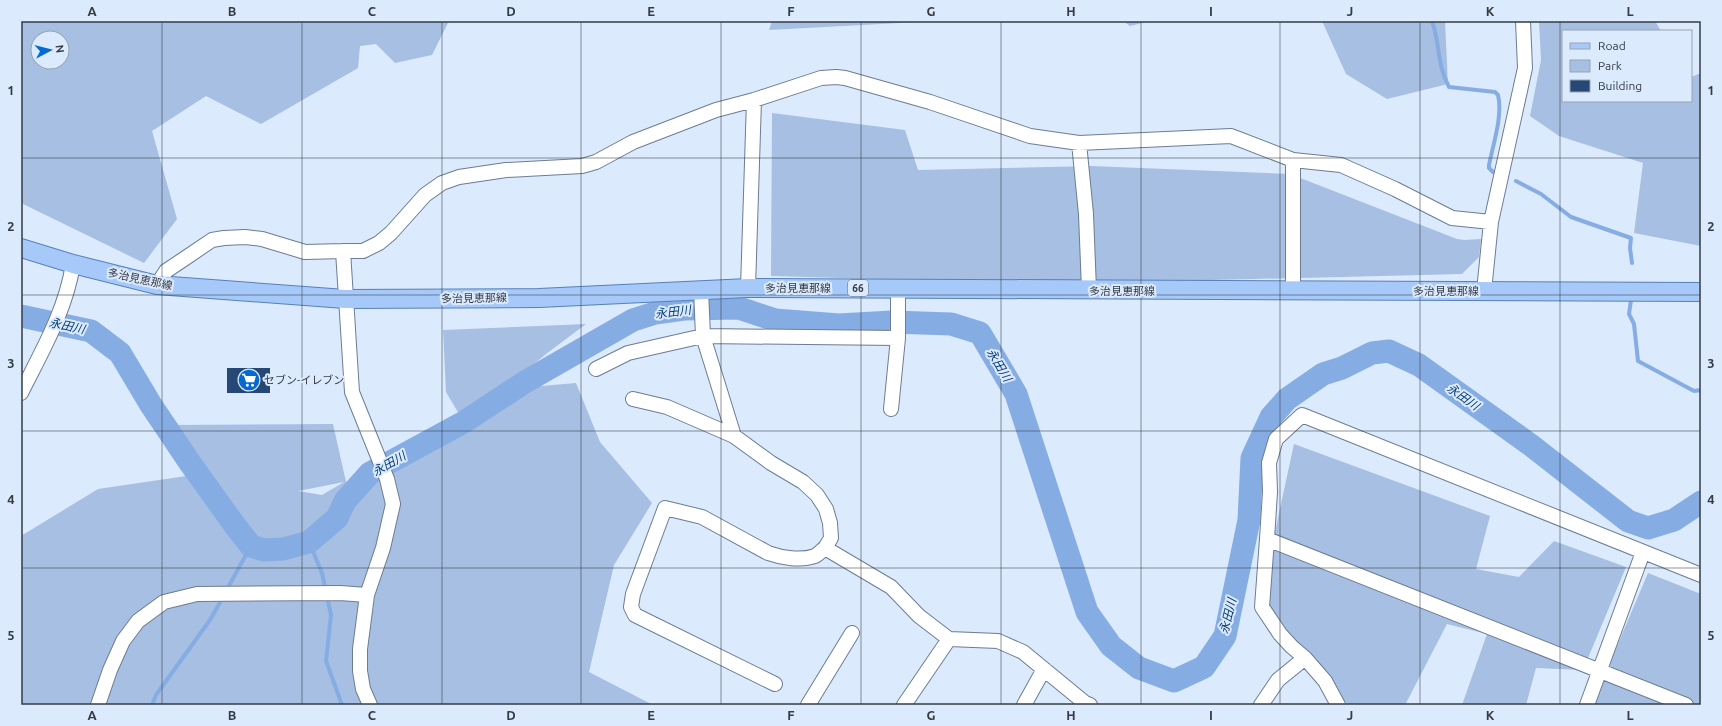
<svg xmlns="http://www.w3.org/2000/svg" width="1722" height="726" font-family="Ubuntu,'Noto Sans JP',sans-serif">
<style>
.green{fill:#a6bfe2;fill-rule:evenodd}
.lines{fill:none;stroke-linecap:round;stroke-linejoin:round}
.stream{stroke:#86ade3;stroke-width:4}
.river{stroke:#86ade3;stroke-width:23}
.building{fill:#254877}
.minor-casing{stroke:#6c7c92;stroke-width:16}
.major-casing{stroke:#5780b7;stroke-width:20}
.minor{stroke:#fff;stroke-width:14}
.major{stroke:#a6c9f9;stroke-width:18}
.grid{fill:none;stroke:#343b44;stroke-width:1;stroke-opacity:0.55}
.labels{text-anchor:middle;stroke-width:4;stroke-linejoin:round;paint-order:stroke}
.shield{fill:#dceafd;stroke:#66707c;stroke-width:1}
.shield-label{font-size:10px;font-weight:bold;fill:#343b44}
.street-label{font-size:11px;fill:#343b44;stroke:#dceafd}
.poi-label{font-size:11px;fill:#343b44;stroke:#dceafd;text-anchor:start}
.water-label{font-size:12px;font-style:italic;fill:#043b7a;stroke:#dceafd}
.neatline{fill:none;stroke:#343b44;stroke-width:1.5}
.grid-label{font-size:13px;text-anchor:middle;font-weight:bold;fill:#343b44}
</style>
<rect width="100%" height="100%" fill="#dceafd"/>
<path class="green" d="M 21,21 L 449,21 L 432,55 L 395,63 L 376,44 L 360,46 L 358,68 L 261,124 L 206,96 L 152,131 L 177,219 L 144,263 L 21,203 ZM 38,38 L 62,38 L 62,62 L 38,62 Z
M 772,21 L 936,21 L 769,30 Z
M 1123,21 L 1150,21 L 1130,26 Z
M 1322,21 L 1445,21 L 1448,84 L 1387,99 L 1346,74 Z
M 1539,21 L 1655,21 L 1661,31 L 1563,31 L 1563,101 L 1691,101 L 1691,77 L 1701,73 L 1701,246 L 1634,233 L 1643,163 L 1559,136 L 1530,116 L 1541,60 Z
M 772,113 L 905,130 L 918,170 L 1091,166 L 1290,174 L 1457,239 L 1464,240 L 1481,239 L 1479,257 L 1462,274 L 1051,284 L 771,276 Z
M 586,324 L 546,354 L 481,408 L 519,388 L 576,383 L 600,442 L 652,503 L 614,565 L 589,672 L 653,705 L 21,705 L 21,536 L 98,489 L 193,475 L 202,477 L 169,425 L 333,424 L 346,482 L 462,419 L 446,392 L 443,330 ZM 344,482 L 322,495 L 298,491 Z
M 1294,444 L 1490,516 L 1476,569 L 1519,577 L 1554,541 L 1626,567 L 1583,670 L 1536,668 L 1526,705 L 1462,705 L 1487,634 L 1447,624 L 1405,705 L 1349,705 L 1297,660 L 1260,618 L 1273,541 Z
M 1648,573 L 1701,594 L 1701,705 L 1592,705 Z"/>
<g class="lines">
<path class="stream" d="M 1432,21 C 1440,43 1437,66 1449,87 L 1495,92 L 1498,95 C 1503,115 1493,145 1489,165 L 1489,168 L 1493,172
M 1516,181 L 1541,194 L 1571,217 L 1631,238 L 1630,248 L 1632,263
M 1631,300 L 1629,314 L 1634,324 L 1638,361 L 1694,391 L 1701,390
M 309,542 L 322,573 L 331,615 L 326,661 L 342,705
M 226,591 L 251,546
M 152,705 L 156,695 L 210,620 L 223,597"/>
<path class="river" d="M 21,316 L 91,331 L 120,353 L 151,405 L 190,463 L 236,527 L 251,546 L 264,550 L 283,549 L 309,542 L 337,518 L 345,501 L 370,473 L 464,422 L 525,382 L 633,320 L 655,313 L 684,309 L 739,308 L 775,320 L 839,325 L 892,322 L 951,324 L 980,333 L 1016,394 L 1087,612 L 1111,646 L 1139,668 L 1174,681 L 1204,667 L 1225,636 L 1249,520 L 1252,458 L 1271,417 L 1287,399 L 1323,374 L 1342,368 L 1372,353 L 1389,351 L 1419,365 L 1532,446 L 1628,521 L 1648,528 L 1674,520 L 1701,502"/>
</g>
<path class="building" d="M 227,368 L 270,368 L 270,393 L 227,393 Z"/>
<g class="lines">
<g class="minor-casing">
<path id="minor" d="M 1079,143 L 1086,214 L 1089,290
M 1293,160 L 1293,291
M 157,285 L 166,271 L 184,259 L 212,240 L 224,238 L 245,237 L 262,239 L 305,252 L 343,251
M 748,288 L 754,100
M 701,289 L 703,336 L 734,436 L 771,463 L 803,482 L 817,495 L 826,509 L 830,523 L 831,538 L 825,548 L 891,587 L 919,616 L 949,639 L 998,641 L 1023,652 L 1085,703 L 1090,705
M 1484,291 L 1491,222 L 1525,68 L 1523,21
M 898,338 L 898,289
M 596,369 L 628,353 L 703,336 L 898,338 L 891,409
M 21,393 C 42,351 66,310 73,264
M 633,399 L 667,407 L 734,436
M 1267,539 L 1270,492 L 1269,463 L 1276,439 L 1302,415 L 1701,575
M 1305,658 L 1292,647 L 1280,634 L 1262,607 L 1267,539 L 1686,705
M 775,684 L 635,615 L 631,607 L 633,594 L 665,508 L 702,517 L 768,553 C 782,558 801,561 815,556 C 819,554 822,550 825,548
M 98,705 L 110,670 L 123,641 L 138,621 L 164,602 L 197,594 L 340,593 L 367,595
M 370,705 L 363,689 L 360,671 L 360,649 L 367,595 L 383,548 L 393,504 L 387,479 L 352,392 L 343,251 L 363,251 L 379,243 L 391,233 L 425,195 L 442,183 L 459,177 L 506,170 L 582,166 L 596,162 L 633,142 L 716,110 L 754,100 L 821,78 L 836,77 L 845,78 L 930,102 L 1030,136 L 1079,143 L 1231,136 L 1293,160 L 1341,165 L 1395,189 L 1452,218 L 1491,222
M 808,705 L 852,633
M 904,705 L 949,639
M 1024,705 L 1044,669
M 1261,705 L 1278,680 L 1305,658 L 1325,681 L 1338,705
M 1587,705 L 1643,552"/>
</g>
<g class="major-casing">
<path id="major" d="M 21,248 L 73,264 L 157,285 L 345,299 L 539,298 L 748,288 L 1701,292"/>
</g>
<use href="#minor" class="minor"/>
<use href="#major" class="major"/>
</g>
<path class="grid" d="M 162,21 L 162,705M 302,21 L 302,705M 442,21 L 442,705M 581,21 L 581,705M 721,21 L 721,705M 861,21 L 861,705M 1001,21 L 1001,705M 1141,21 L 1141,705M 1280,21 L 1280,705M 1420,21 L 1420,705M 1560,21 L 1560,705M 21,158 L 1701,158M 21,295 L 1701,295M 21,431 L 1701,431M 21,568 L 1701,568"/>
<defs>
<g id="supermarket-disc" transform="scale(1.15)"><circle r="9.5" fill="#0569d2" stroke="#dceafd"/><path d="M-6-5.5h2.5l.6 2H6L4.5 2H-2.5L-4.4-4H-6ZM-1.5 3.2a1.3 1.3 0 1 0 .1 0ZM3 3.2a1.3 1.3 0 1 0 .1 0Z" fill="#fff"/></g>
</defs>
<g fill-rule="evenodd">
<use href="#supermarket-disc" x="249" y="380"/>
</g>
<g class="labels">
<rect class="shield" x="848" y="280" width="20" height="16" rx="3"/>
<g class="shield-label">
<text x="858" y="292">66</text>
</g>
<g class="street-label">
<text transform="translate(140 279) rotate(12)" y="4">多治見恵那線</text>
<text x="798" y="292">多治見恵那線</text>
<text x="1122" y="295">多治見恵那線</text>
<text x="1446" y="295">多治見恵那線</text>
<text transform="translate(474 298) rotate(-1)" y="4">多治見恵那線</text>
</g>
<g class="poi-label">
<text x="264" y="384">セブン-イレブン</text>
</g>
<g class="water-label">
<text transform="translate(673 312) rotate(-7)" y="4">永田川</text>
<text transform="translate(67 326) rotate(12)" y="4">永田川</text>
<text transform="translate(999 365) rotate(59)" y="4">永田川</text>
<text transform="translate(1463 397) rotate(35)" y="4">永田川</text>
<text transform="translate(389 464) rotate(-30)" y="4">永田川</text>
<text transform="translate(1228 616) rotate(-76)" y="4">永田川</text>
</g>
</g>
<rect width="1722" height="726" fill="none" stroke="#dceafd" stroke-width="44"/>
<rect x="1562" y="30" width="130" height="72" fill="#dceafd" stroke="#99a4b3"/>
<rect x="1570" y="43" width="20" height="6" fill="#a6c9f9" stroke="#99a4b3"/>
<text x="1598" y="50" font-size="12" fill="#343b44">Road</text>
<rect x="1570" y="60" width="20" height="12" fill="#a6bfe2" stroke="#99a4b3"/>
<text x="1598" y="70" font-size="12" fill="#343b44">Park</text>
<rect x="1570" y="80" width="20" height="12" fill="#254877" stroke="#99a4b3"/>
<text x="1598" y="90" font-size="12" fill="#343b44">Building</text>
<g transform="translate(50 50) rotate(83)"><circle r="19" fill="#dceafd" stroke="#99a4b3"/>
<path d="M0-3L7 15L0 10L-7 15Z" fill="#0569d2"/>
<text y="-6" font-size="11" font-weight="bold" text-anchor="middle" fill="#343b44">N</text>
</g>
<rect x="22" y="22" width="1678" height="682" class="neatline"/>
<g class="grid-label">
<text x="92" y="16">A</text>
<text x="232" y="16">B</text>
<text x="372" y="16">C</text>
<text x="511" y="16">D</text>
<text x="651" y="16">E</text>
<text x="791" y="16">F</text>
<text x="931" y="16">G</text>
<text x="1071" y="16">H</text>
<text x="1211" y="16">I</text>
<text x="1350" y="16">J</text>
<text x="1490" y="16">K</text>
<text x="1630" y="16">L</text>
<text x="11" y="95">1</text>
<text x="1711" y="95">1</text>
<text x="11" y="231">2</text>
<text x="1711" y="231">2</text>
<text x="11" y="368">3</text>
<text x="1711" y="368">3</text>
<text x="11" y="504">4</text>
<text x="1711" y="504">4</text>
<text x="11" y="640">5</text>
<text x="1711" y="640">5</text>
<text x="92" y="720">A</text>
<text x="232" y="720">B</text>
<text x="372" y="720">C</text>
<text x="511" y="720">D</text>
<text x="651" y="720">E</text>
<text x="791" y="720">F</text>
<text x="931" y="720">G</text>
<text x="1071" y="720">H</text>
<text x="1211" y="720">I</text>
<text x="1350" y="720">J</text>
<text x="1490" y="720">K</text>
<text x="1630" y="720">L</text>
</g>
</svg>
